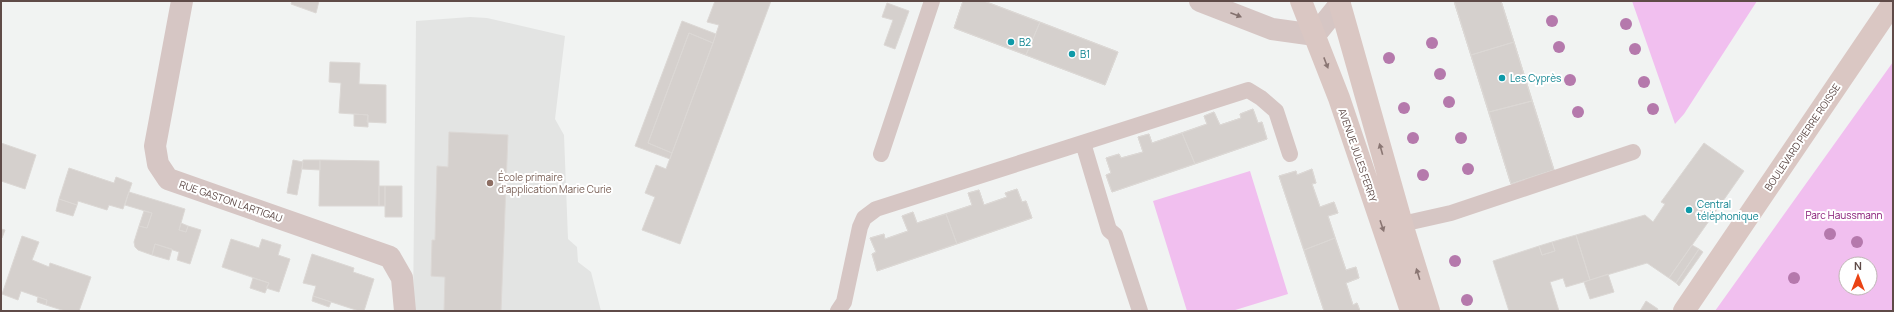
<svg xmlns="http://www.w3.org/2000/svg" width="1894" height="312" font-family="Manrope,sans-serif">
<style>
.education{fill:#e3e4e3}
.green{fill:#f1bfef;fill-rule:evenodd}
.building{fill:#d5d0cd;stroke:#dcd8d5}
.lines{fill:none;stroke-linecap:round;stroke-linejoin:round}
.lane{stroke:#d6c6c4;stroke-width:16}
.street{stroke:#d6c6c4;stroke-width:22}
.secondary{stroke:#dac7c3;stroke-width:22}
.tree{fill:#b579ac}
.oneway{fill:#83706d}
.oneway2{fill:#8a7673}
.culture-dot{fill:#0f9aa8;stroke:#fff;stroke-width:1.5}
.education-dot{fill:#8d6e63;stroke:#fff;stroke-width:1.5}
.labels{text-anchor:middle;stroke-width:4;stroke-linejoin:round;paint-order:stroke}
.culture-label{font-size:10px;fill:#0d838f;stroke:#fff;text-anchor:start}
.street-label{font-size:10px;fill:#5f4b48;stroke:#fff}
.education-label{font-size:10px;fill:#785e54;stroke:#fff;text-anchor:start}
.park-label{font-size:10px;fill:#841573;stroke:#fff}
</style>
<rect width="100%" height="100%" fill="#f1f3f2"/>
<path class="education" d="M 470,17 L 487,18 L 565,36 L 555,119 L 564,135 L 568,239 L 577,247 L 578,262 L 591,272 L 601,311 L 413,311 L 416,21 Z"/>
<path class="green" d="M 1632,1 L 1757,1 L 1684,114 L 1675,124 Z
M 1893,62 L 1893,311 L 1715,311 L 1735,283 ZM 1846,264 L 1870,264 L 1870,288 L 1846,288 Z
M 1250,171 L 1288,294 L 1232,311 L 1187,311 L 1153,201 Z"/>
<path class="building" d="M 292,1 L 319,1 L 316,13 L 291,4 Z
M 715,1 L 771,1 L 680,244 L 642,230 L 655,197 L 645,193 L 656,165 L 666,169 L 713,43 L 719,25 L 707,22 Z
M 963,1 L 984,1 L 1118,52 L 1105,85 L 954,28 Z
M 963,1 L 984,1 L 1040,22 L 1026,55 L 954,28 Z
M 1454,1 L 1501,1 L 1554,170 L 1511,184 Z
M 1454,1 L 1501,1 L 1514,42 L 1471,55 Z
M 1454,1 L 1501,1 L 1554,170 L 1511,184 Z
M 887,3 L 909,11 L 895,49 L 884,45 L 893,20 L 882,17 Z
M 682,21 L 716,34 L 713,43 L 689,33 L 648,143 L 672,153 L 670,159 L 635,146 Z
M 1040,22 L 1118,52 L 1105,85 L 1026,55 Z
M 689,33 L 713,43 L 672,153 L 648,143 Z
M 1514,42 L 1532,101 L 1489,112 L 1471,55 Z
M 330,62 L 360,63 L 359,84 L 386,85 L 386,123 L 367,122 L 368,115 L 339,113 L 341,83 L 329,82 Z
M 1532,101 L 1554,170 L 1511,184 L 1489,112 Z
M 1253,109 L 1258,123 L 1262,122 L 1267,139 L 1112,192 L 1106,175 L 1111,173 L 1106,158 L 1119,154 L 1121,158 L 1143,152 L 1138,137 L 1149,134 L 1152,143 L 1207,124 L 1204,116 L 1214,112 L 1220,125 L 1241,118 L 1240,114 Z
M 1253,109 L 1258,123 L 1262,122 L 1267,139 L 1195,164 L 1182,133 L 1207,124 L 1204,116 L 1214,112 L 1220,125 L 1241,118 L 1240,114 Z
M 354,114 L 368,115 L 368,127 L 354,126 Z
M 449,132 L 508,135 L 501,311 L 444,311 L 445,277 L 431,276 L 432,240 L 435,240 L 437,166 L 448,167 Z
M 1182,133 L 1195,164 L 1112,192 L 1106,175 L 1111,173 L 1106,158 L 1119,154 L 1121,158 L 1143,152 L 1138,137 L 1149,134 L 1152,143 Z
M 1,143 L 36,155 L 25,189 L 1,181 Z
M 1704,143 L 1744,171 L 1669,278 L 1647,263 L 1590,280 L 1576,235 L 1645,215 L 1653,222 L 1665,204 L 1661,202 Z
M 293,160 L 303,162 L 297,195 L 287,193 Z
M 303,160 L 320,160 L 320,170 L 302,169 Z
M 320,160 L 379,161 L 379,206 L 319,206 Z
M 69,168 L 114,183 L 116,177 L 132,183 L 123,209 L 109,205 L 107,210 L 78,201 L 77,205 L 59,199 Z
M 1312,169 L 1316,183 L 1312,184 L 1320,207 L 1334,202 L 1338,213 L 1328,216 L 1346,270 L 1356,267 L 1359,278 L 1346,283 L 1353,305 L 1357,303 L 1360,311 L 1324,311 L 1279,176 L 1296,171 L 1297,175 Z
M 1312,169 L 1316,183 L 1312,184 L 1320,207 L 1334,202 L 1338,213 L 1328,216 L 1335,238 L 1304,250 L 1279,176 L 1296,171 L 1297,175 Z
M 379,186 L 385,186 L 385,206 L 379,206 Z
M 385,186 L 402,186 L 402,217 L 385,217 Z
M 1017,189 L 1022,202 L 1026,201 L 1032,218 L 877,271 L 872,254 L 876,252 L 870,238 L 884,234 L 885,239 L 908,231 L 902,216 L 913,212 L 917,223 L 972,205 L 968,193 L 979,190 L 984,205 L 1007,197 L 1005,193 Z
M 1017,189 L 1022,202 L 1026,201 L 1032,218 L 957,244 L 946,214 L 972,205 L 968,193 L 979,190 L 984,205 L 1007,197 L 1005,193 Z
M 129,192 L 185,209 L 179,230 L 186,232 L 188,226 L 201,230 L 190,264 L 177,260 L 179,252 L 155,244 L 152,255 L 138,250 L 135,247 L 134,242 L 139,226 L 147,228 L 152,213 L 125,205 Z
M 59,199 L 77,205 L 73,216 L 56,211 Z
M 144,211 L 152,213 L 147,228 L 139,226 Z
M 913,212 L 917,223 L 946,214 L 957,244 L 877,271 L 872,254 L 876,252 L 870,238 L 884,234 L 885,239 L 908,231 L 902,216 Z
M 181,223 L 188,226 L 186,232 L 179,230 Z
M 1,229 L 5,230 L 2,238 L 1,238 Z
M 1576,235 L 1590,280 L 1566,287 L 1563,278 L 1550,282 L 1559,311 L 1509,311 L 1493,261 L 1539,246 L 1542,255 L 1555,251 L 1552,242 Z
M 22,236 L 39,242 L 32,260 L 49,267 L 50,263 L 91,277 L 79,311 L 65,311 L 46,305 L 47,300 L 21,291 L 18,300 L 2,294 Z
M 1335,238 L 1346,270 L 1356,267 L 1359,278 L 1346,283 L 1353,305 L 1357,303 L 1360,311 L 1324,311 L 1304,250 Z
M 231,239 L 259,248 L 262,239 L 281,245 L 278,255 L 290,259 L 279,292 L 266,288 L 269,283 L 222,267 Z
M 1552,242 L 1555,251 L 1542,255 L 1539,246 Z
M 155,244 L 172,249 L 169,260 L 152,255 Z
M 1692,245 L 1699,249 L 1676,283 L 1669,278 Z
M 1699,249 L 1703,252 L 1679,286 L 1676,283 Z
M 312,254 L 354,268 L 353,272 L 374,279 L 364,311 L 359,311 L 313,296 L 316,286 L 303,283 Z
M 1608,274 L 1614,292 L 1590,299 L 1584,282 Z
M 253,278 L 269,283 L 265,293 L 250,288 Z
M 313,296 L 331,302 L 329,307 L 312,301 Z
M 38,297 L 47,300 L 46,305 L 37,302 Z
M 1646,301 L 1658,309 L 1657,311 L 1640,311 Z"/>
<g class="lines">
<path class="lane" d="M 1083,143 L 1109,230 L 1115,235 L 1140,311
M 881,154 L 932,1
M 1402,224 L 1451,213 L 1633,152
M 838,311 L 844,302 L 860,227 L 864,218 L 876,209 L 1248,90 L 1261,98 L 1276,111 L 1290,154"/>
<path class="street" d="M 182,1 L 155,146 L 158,164 L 168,179 L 390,257 L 402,278 L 405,311
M 1200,1 L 1272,29 L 1315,35 L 1340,4"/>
<path class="secondary" d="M 1301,1 L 1339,98 L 1411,311
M 1339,1 L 1402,224 L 1429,311
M 1684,311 L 1893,3"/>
</g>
<g class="tree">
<circle cx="1552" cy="21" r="6"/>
<circle cx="1626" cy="24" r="6"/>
<circle cx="1432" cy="43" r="6"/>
<circle cx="1559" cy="47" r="6"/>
<circle cx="1635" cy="49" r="6"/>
<circle cx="1389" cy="58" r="6"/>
<circle cx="1440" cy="74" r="6"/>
<circle cx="1570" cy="80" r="6"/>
<circle cx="1644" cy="82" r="6"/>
<circle cx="1449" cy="102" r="6"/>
<circle cx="1404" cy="108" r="6"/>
<circle cx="1653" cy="109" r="6"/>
<circle cx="1578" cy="112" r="6"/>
<circle cx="1413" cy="138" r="6"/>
<circle cx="1461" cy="138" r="6"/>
<circle cx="1468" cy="169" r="6"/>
<circle cx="1423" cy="175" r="6"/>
<circle cx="1830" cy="234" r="6"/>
<circle cx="1857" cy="242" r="6"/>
<circle cx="1455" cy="261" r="6"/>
<circle cx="1794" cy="278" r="6"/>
<circle cx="1467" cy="300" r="6"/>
</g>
<defs><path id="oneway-solid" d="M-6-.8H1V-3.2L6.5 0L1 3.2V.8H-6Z"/></defs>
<use class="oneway" href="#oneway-solid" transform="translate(1236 15) rotate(21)"/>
<g class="oneway2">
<use href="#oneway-solid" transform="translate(1326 63) rotate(69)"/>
<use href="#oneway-solid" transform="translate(1381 149) rotate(-106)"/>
<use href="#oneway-solid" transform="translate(1382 226) rotate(71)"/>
<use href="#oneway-solid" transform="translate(1418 274) rotate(-107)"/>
</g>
<g class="culture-dot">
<circle cx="1011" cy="42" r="4"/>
<circle cx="1072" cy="54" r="4"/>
<circle cx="1502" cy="78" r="4"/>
<circle cx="1689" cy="210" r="4"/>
</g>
<circle class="education-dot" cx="490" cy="183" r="4"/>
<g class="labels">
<g class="culture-label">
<text x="1019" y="46">B2</text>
<text x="1080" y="58">B1</text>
<text x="1510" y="82">Les Cyprès</text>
<text x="1697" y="208">Central<tspan x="1697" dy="12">téléphonique</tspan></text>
</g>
<g class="street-label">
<text transform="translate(1802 137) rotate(-56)" y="4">BOULEVARD PIERRE ROISSE</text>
<text transform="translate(1358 155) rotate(71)" y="4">AVENUE JULES FERRY</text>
<text transform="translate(231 201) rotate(19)" y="4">RUE GASTON LARTIGAU</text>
</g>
<g class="education-label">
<text x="498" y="181">École primaire<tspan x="498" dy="12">d'application Marie Curie</tspan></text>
</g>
<g class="park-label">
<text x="1844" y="219">Parc Haussmann</text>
</g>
</g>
<rect width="1894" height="312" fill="none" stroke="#5f4b48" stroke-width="4"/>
<g transform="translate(1858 276)"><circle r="19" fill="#ffffff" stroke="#bfb7b6"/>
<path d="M0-3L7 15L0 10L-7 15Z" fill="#ea4314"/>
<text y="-6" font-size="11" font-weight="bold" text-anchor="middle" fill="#5f4b48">N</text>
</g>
</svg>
